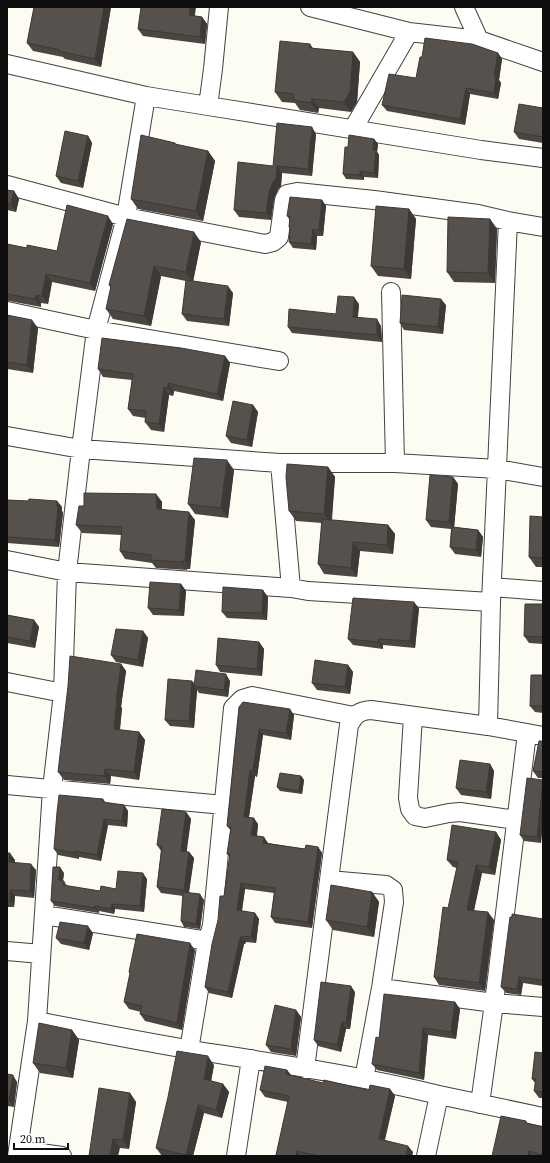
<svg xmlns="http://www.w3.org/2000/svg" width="550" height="1163" font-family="'Source Serif 4',serif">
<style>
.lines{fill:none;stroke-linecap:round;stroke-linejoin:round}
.minor-casing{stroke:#424242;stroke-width:20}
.minor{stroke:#fff;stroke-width:18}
.wall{fill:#4b4642}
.shaded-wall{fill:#3d3936}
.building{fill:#57514d;stroke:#3d3936}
</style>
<rect width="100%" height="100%" fill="#fdfcf3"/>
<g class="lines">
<g class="minor-casing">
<path id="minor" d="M 310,7 L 409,32 L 479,40 L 543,62
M 464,7 L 479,40
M 7,64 L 146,96
M 208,106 L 481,150 L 543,158
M 353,129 L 409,32
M 7,185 L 126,217 L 265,244 L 273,242 L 279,237 L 284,200 L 287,194 L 297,192 L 374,200 L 478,214 L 508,221 L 543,227
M 391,292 L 395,463
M 7,311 L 96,330 L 279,361
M 7,436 L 81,449 L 280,463 L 291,588
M 280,463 L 395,463 L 497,469 L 543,477
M 7,560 L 67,572 L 291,588 L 308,591 L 491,602 L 488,726 L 527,733
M 492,587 L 543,591
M 491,602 L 508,221
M 7,682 L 63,693
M 413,716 L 408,798 L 410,809 L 415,816 L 425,818 L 449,813 L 460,812 L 516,820
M 7,785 L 224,805
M 329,880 L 349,725 C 355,715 358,711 371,710 L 488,726
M 44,915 L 208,941
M 7,951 L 41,954
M 37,1021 C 88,1031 140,1041 192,1050 C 274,1063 358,1075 439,1095
M 189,1050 L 206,948 L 212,925 L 233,708 L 242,699 L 252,696 L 354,716
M 305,1069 L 329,880 L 386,885 L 393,890 L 394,902 L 381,988 L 494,1003 L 543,1007
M 364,1079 L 381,988
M 480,1104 L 494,1003 L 527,733 L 543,736
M 19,1150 L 62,1156
M 17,1156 L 37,1021 L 52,789 L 63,693 L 67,572 L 81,449 L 96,330 L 126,217 L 146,96 L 208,106 L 213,69 L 219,7
M 236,1156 L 251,1059
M 426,1156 L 439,1095 L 543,1117"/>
</g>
<use href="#minor" class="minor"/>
</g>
<path class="wall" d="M 34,7 L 111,7 L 101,67 L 65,59 L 63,57 L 33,51 L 27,43 Z
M 195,16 L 202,17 L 207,24 L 205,44 L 143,36 L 138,29 Z
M 313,49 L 353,52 L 360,62 L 357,102 L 351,112 L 319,108 L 318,113 L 300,110 L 295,103 L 282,102 L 275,92 Z
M 498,53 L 502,59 L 499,80 L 501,83 L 498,99 L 470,94 L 465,125 L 387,111 L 382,105 L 416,78 L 422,57 Z
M 543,108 L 543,143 L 519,139 L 514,132 Z
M 316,134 L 312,176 L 282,173 L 281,186 L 278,189 L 274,199 L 271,220 L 239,217 L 234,210 L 273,166 Z
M 88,136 L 92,143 L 83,188 L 61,183 L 56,176 Z
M 374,139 L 378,144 L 377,152 L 379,155 L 378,178 L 364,177 L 364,180 L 346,179 L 343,174 L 348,147 Z
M 175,143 L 177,145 L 208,151 L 215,161 L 203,221 L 138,209 L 131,199 Z
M 7,190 L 14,191 L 19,199 L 16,212 L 7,210 Z
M 322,200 L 326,206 L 323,236 L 317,236 L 316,250 L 293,248 L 289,242 L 290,229 L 289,227 L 289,219 L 287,216 Z
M 409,209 L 416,219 L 411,279 L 378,276 L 371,266 Z
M 490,219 L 497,229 L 495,283 L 454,282 L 447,272 Z
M 113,224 L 95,291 L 52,282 L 48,304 L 41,303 L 41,307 L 9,301 L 7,301 L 7,244 L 27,248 L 57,251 Z
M 201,242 L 193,281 L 233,293 L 229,326 L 187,321 L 182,314 L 186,281 L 161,276 L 151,326 L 113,319 L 106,309 L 111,288 L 109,285 Z
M 359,304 L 358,317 L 381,326 L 382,342 L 292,333 L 288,327 L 336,314 Z
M 446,305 L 443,334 L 404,330 L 400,323 Z
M 7,315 L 38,328 L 33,373 L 7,369 Z
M 225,356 L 230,363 L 223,401 L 174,391 L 173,396 L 169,395 L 164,432 L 151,430 L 145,422 L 146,418 L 133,416 L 128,409 L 132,380 L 103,377 L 98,369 Z
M 253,405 L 258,412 L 252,447 L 231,443 L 226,436 Z
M 328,467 L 335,477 L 332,520 L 388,525 L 395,534 L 393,554 L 360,551 L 357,577 L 324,574 L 318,564 L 322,523 L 296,521 L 289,511 Z
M 234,470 L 228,518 L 195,514 L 188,504 Z
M 453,477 L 458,484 L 454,527 L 478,530 L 483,537 L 481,557 L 455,554 L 450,547 L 451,529 L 431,527 L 426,520 Z
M 156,494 L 162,502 L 162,510 L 195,520 L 190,569 L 187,569 L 187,570 L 156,568 L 152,563 L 125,559 L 120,551 L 122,535 L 82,533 L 76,525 L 84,506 Z
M 7,500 L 28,501 L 57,501 L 62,507 L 62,511 L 63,513 L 59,547 L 7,543 Z
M 543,517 L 543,567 L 536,567 L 529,557 Z
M 181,584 L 186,591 L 184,616 L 153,615 L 148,608 Z
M 268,597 L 267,620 L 227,618 L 222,612 Z
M 543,604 L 543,644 L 529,643 L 524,636 Z
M 419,608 L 415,648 L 383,645 L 383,649 L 353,645 L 348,639 Z
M 7,615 L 34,620 L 39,627 L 35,648 L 7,643 Z
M 143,631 L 148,638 L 143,667 L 116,662 L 111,655 Z
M 259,642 L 264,649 L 262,676 L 220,672 L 216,665 Z
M 121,664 L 126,671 L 121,707 L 122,708 L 120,730 L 139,732 L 145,740 L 139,780 L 111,776 L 110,784 L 64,780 L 58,772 Z
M 348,665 L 353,672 L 350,694 L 317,690 L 312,683 Z
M 543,675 L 543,713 L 535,712 L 530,706 Z
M 192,681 L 195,684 L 230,681 L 228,697 L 199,693 L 197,690 L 194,728 L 170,726 L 165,720 Z
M 239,707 L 294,715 L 291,740 L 263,735 L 257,777 L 255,776 L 249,817 L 258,824 L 257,836 L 268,843 L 305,849 L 318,847 L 322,853 L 312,928 L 275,923 L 271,917 L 274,893 L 245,889 L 242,911 L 255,913 L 259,919 L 256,943 L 246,942 L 245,944 L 244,944 L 232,998 L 209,993 L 205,987 L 224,896 L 230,857 L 227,854 L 231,831 L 227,826 Z
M 543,741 L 543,778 L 538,778 L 533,771 Z
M 490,764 L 494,771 L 491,799 L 461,795 L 456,788 Z
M 301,776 L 304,780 L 302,794 L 280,791 L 277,787 Z
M 543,780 L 541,843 L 524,841 L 520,835 Z
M 103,799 L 106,803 L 124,805 L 128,811 L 127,827 L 108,825 L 101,861 L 79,857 L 79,859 L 58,855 L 54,849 Z
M 186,812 L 191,819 L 186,852 L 189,852 L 194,858 L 189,893 L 204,900 L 200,929 L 184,927 L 181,921 L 183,896 L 161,893 L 157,887 L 161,851 L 157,845 Z
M 496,832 L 501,840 L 495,875 L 482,873 L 474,911 L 494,920 L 485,991 L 439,985 L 434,977 L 457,868 L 453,867 L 447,860 Z
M 7,853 L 15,860 L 14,862 L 36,870 L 34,898 L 15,896 L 14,907 L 7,907 Z
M 64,873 L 63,881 L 64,881 L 67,886 L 100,891 L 116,889 L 147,879 L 144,912 L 115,909 L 114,914 L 99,911 L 99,913 L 55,906 L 51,901 Z
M 372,892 L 379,902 L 374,937 L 333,930 L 326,920 Z
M 543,919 L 543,986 L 523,983 L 521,995 L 506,993 L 501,987 Z
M 93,933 L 89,950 L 61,944 L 56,938 Z
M 195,950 L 182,1030 L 145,1021 L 140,1014 L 141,1012 L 129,1009 L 124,1002 L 130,974 L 129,972 Z
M 355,992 L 350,1029 L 346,1029 L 341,1052 L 318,1046 L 314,1040 Z
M 455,1002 L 460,1009 L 456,1039 L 428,1035 L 424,1080 L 377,1070 L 372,1064 L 379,1038 Z
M 296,1010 L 301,1017 L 296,1056 L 271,1052 L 266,1045 Z
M 72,1030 L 79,1040 L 73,1078 L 40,1073 L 33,1063 Z
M 543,1053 L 543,1098 L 539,1098 L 534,1091 L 535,1083 L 532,1079 Z
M 214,1065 L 211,1081 L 223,1084 L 229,1092 L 222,1118 L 204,1113 L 193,1156 L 162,1156 L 156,1148 Z
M 287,1070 L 291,1075 L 323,1083 L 367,1090 L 390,1089 L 395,1096 L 385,1140 L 413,1152 L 412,1156 L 277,1156 L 276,1155 L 288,1102 L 265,1097 L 260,1090 Z
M 7,1074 L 17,1082 L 14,1107 L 7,1106 Z
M 130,1093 L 136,1102 L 129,1149 L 120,1148 L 89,1156 Z
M 526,1121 L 528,1124 L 543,1127 L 543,1156 L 492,1156 Z"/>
<path class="shaded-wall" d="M 104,7 L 111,7 L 101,67 L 95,59 Z
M 190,7 L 196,7 L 194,22 L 189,15 Z
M 202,17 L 207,24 L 205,44 L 200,37 Z
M 310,44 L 317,54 L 310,48 Z
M 353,52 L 360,62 L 357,102 L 351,112 L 344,102 Z
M 498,53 L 502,59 L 499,80 L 501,83 L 498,99 L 494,93 L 494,76 Z
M 466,88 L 470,94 L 465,125 L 460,119 Z
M 312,99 L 319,108 L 318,113 L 311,103 Z
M 312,127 L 316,134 L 312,176 L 308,169 Z
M 88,136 L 92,143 L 83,188 L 78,181 Z
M 374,139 L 378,144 L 377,152 L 379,155 L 378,178 L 374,173 L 373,150 Z
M 208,151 L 215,161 L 203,221 L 196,211 Z
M 277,166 L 282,173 L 281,186 L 278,189 L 274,199 L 271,220 L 266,213 L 269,192 Z
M 360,171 L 364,177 L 364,180 L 360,175 Z
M 14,191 L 19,199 L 16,212 L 11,204 Z
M 322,200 L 326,206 L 323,236 L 319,230 Z
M 409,209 L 416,219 L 411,279 L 404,269 Z
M 108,216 L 113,224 L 95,291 L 90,283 Z
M 490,219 L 497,229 L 495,283 L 488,273 Z
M 313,229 L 317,236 L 316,250 L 311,244 Z
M 194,232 L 201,242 L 193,282 L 186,272 Z
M 154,266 L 161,276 L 151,326 L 144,316 Z
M 46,274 L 52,282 L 48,304 L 42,296 Z
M 228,286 L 233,293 L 229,326 L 224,319 Z
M 36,295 L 41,303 L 41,307 L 35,299 Z
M 354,297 L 359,304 L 357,323 L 353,317 Z
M 441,299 L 446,305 L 443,334 L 438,327 Z
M 377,319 L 381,326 L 382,342 L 377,335 Z
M 32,320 L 38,328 L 33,373 L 27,365 Z
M 225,356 L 230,363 L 223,401 L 217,394 Z
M 168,383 L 174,391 L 173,396 L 168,388 Z
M 164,387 L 169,395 L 164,432 L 159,424 Z
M 253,405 L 258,412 L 252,447 L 247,440 Z
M 227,460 L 234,470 L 228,518 L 221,508 Z
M 328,467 L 335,477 L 331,524 L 324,514 Z
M 453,477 L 458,484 L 454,529 L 449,522 Z
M 156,494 L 162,502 L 162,517 L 157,509 Z
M 57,501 L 62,507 L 62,511 L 63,513 L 59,547 L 55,540 Z
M 189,512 L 195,520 L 190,569 L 185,561 Z
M 388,525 L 395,534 L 393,554 L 387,545 Z
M 478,530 L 483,537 L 481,557 L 476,550 Z
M 353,542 L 360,551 L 357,577 L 351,568 Z
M 182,561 L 187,569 L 187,570 L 182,562 Z
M 181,584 L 186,591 L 184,616 L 179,610 Z
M 263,590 L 268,597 L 267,620 L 262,613 Z
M 414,602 L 419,608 L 415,648 L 410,641 Z
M 34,620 L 39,627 L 35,648 L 30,641 Z
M 143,631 L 148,638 L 143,667 L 138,660 Z
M 378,639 L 383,645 L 383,649 L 378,642 Z
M 259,642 L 264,649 L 262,676 L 257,669 Z
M 121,664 L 126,671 L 121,707 L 122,708 L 119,737 L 114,729 L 116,700 Z
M 348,665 L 353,672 L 350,694 L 345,687 Z
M 226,674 L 230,681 L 228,697 L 224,690 Z
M 192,681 L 196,687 L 194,686 L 197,690 L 194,728 L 189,721 Z
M 290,709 L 294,715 L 291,740 L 286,733 Z
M 259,729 L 263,735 L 257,777 L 253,771 Z
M 139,732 L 145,740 L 139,780 L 134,772 Z
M 490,764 L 494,771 L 491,799 L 486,792 Z
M 105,769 L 111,776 L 110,784 L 104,776 Z
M 250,770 L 255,776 L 248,823 L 244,817 Z
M 301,776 L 304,780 L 302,794 L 299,791 Z
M 543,784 L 543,824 L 541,843 L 537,837 Z
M 124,805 L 128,811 L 127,827 L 122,821 Z
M 186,812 L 191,819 L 186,857 L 181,851 Z
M 254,818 L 258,824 L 256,842 L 251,835 Z
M 104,819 L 108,825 L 101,861 L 97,855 Z
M 496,832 L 501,840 L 495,875 L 489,867 Z
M 264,837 L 268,843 L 263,843 Z
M 318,847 L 322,853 L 312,928 L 308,922 Z
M 75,851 L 79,857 L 79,859 L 75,853 Z
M 189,852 L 194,858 L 188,896 L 184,890 Z
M 10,853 L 15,860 L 14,869 L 9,862 Z
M 31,864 L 36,870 L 34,898 L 30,891 Z
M 476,865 L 482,873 L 472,918 L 467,910 Z
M 60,867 L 64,873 L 62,886 L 58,880 Z
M 143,873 L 147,879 L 144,912 L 140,906 Z
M 241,883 L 245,889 L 241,916 L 237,910 Z
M 10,890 L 15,896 L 14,907 L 10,901 Z
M 372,892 L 379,902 L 374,937 L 367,927 Z
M 200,894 L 204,900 L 200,929 L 196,924 Z
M 112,904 L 115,909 L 114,914 L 111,909 Z
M 95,906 L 99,911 L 99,913 L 95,908 Z
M 488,912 L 494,920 L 485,991 L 479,983 Z
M 255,913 L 259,919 L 256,943 L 251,937 Z
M 88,926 L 93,933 L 89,950 L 84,943 Z
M 241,936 L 246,942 L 245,944 L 241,938 Z
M 240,938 L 244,944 L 232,998 L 228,992 Z
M 190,943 L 195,950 L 182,1030 L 177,1023 Z
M 519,977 L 523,983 L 521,995 L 517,989 Z
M 351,986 L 355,992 L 350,1029 L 346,1023 Z
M 455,1002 L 460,1009 L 456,1039 L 451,1032 Z
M 296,1010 L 301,1017 L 296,1056 L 291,1049 Z
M 342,1022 L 346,1029 L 341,1052 L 337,1045 Z
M 423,1028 L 428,1035 L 424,1080 L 419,1073 Z
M 72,1030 L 79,1040 L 73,1078 L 66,1068 Z
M 208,1056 L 214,1065 L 210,1087 L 204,1079 Z
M 287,1070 L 292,1077 L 286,1074 Z
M 13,1075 L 17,1082 L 14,1107 L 9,1100 Z
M 223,1084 L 229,1092 L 222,1118 L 216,1110 Z
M 390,1089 L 395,1096 L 383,1146 L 379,1139 Z
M 130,1093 L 136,1102 L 129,1149 L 123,1140 Z
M 198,1105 L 204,1113 L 193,1156 L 186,1156 L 186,1155 Z
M 113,1139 L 120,1148 L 118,1156 L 110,1156 Z
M 408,1146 L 413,1152 L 412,1156 L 406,1156 Z
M 297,1151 L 301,1156 L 296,1156 Z
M 529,1151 L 532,1156 L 528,1156 Z"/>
<path class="building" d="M 34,7 L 104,7 L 95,59 L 59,51 L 60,50 L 27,43 Z
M 141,7 L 152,7 L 164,8 L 164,7 L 190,7 L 189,15 L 202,17 L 200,37 L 138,29 Z
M 425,38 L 472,44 L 498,53 L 494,76 L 496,76 L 494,93 L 466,88 L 460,119 L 382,105 L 389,74 L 416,78 L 420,57 L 422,57 Z
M 280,41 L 310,44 L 310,48 L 353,52 L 350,92 L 344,102 L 312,99 L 311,103 L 293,100 L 294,94 L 275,92 Z
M 519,104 L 543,108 L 543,137 L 514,132 Z
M 277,123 L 312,127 L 308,169 L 277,166 L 276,179 L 273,182 L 269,192 L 266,213 L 234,210 L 238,162 L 273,166 Z
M 65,131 L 88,136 L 78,181 L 56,176 Z
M 141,135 L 175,143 L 175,144 L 208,151 L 196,211 L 131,199 Z
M 349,135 L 374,139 L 373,150 L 376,150 L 374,173 L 360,171 L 360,175 L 343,174 L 345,147 L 348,147 Z
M 7,190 L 14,191 L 11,204 L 7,204 Z
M 290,197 L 322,200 L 319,230 L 313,229 L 311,244 L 289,242 L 290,227 L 289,227 L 290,216 L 287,216 Z
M 67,205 L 108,216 L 90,283 L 46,274 L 42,296 L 36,295 L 35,299 L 7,294 L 7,244 L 27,248 L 27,245 L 57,251 Z
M 376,206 L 409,209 L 404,269 L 371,266 Z
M 448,217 L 490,219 L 488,273 L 447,272 Z
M 127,219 L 194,232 L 186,272 L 154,266 L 144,316 L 106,309 L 111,286 L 109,285 Z
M 186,280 L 228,286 L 224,319 L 182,314 Z
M 402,295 L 441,299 L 438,327 L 400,323 Z
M 338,296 L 354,297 L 353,317 L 377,319 L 377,335 L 288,327 L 289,309 L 336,314 Z
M 7,315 L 32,320 L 27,365 L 7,362 Z
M 102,338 L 181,348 L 225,356 L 217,394 L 168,383 L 168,388 L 164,387 L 159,424 L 145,422 L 146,411 L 128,409 L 133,374 L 98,369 Z
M 233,401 L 253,405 L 247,440 L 226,436 Z
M 194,458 L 227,460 L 221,508 L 188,504 Z
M 287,464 L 328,467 L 324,514 L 289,511 L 286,477 Z
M 430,475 L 453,477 L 449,522 L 426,520 Z
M 84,493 L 156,494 L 157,509 L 189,512 L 185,561 L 182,561 L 182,562 L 151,560 L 151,555 L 120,551 L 122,527 L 76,525 L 79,506 L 84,506 Z
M 29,499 L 57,501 L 57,506 L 58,506 L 55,540 L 7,537 L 7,500 L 28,501 Z
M 530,516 L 543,517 L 543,558 L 529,557 Z
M 322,519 L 388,525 L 387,545 L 353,542 L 351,568 L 318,564 Z
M 452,527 L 478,530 L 476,550 L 450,547 Z
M 150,582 L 181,584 L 179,610 L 148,608 Z
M 223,587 L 263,590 L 262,613 L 222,612 Z
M 353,598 L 414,602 L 410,641 L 378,639 L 378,642 L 348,639 Z
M 525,604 L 543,604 L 543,637 L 524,636 Z
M 7,615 L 34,620 L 30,641 L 7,637 Z
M 116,629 L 143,631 L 138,660 L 111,655 Z
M 218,638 L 259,642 L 257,669 L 216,665 Z
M 70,656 L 121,664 L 116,700 L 117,700 L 114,729 L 139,732 L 134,772 L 105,769 L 104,776 L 58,772 L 68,686 Z
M 315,660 L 348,665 L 345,687 L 312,683 Z
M 196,670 L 226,674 L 224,690 L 194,686 Z
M 531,675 L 543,675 L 543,706 L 530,706 Z
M 168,679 L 192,681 L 189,721 L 165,720 Z
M 243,702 L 290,709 L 286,733 L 259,729 L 253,771 L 250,770 L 244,817 L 254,818 L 251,835 L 264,837 L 263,843 L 305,849 L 306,845 L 318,847 L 308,922 L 271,917 L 275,888 L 241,883 L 237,910 L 255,913 L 251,937 L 241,936 L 241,938 L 240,938 L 228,992 L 205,987 L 212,944 L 218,920 L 220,896 L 224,896 L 230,854 L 227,854 L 231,827 L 227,826 L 239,707 Z
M 539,741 L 543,741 L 543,772 L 533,771 Z
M 460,760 L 490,764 L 486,792 L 456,788 Z
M 280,773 L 301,776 L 299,791 L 277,787 Z
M 527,778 L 543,780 L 537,837 L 520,835 Z
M 59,795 L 103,799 L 103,802 L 124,805 L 122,821 L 104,819 L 97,855 L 75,851 L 75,853 L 54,849 L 57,812 Z
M 162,809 L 186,812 L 181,851 L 189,852 L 184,890 L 157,887 L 162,846 L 157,845 Z
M 452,825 L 496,832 L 489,867 L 476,865 L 467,910 L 488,912 L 479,983 L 434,977 L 443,907 L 448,908 L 458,862 L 447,860 Z
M 7,853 L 10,853 L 9,862 L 31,864 L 30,891 L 10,890 L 10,901 L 7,901 Z
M 53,867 L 60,867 L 58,880 L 64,881 L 63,885 L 100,891 L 101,886 L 116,889 L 118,871 L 143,873 L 140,906 L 112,904 L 111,909 L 95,906 L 95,908 L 51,901 Z
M 331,885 L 372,892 L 367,927 L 326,920 Z
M 183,892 L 200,894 L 196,924 L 181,921 Z
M 512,914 L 543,919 L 543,980 L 519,977 L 517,989 L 501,987 L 510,917 L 512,917 Z
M 60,922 L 88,926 L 84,943 L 56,938 Z
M 137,934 L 190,943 L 177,1023 L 140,1014 L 142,1006 L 124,1002 L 130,973 L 129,972 Z
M 321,982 L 351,986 L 346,1023 L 342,1022 L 337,1045 L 314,1040 Z
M 384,994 L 455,1002 L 451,1032 L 423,1028 L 419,1073 L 372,1064 L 376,1037 L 379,1038 Z
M 275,1005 L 296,1010 L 291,1049 L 266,1045 Z
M 39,1023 L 72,1030 L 66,1068 L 33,1063 Z
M 177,1051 L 208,1056 L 204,1079 L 223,1084 L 216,1110 L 198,1105 L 186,1155 L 156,1148 L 168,1097 Z
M 535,1052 L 543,1053 L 543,1092 L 534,1091 L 536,1079 L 532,1079 Z
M 265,1066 L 287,1070 L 286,1074 L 323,1083 L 324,1080 L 367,1090 L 369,1090 L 370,1085 L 390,1089 L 379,1139 L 408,1146 L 406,1156 L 319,1156 L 297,1151 L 296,1156 L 280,1156 L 276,1155 L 289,1096 L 260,1090 Z
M 7,1074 L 13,1075 L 9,1100 L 7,1100 Z
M 99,1088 L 130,1093 L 123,1140 L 113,1139 L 110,1156 L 89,1156 Z
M 501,1116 L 526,1121 L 526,1123 L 543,1127 L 543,1155 L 529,1151 L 528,1156 L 492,1156 Z"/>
<rect width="550" height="1163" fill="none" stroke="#0f0f0f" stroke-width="16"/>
<path d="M14 1143v6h54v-6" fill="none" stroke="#0f0f0f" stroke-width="2"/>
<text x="20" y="1143" font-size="12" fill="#0f0f0f" stroke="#ffffff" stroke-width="3" paint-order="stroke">20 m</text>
</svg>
